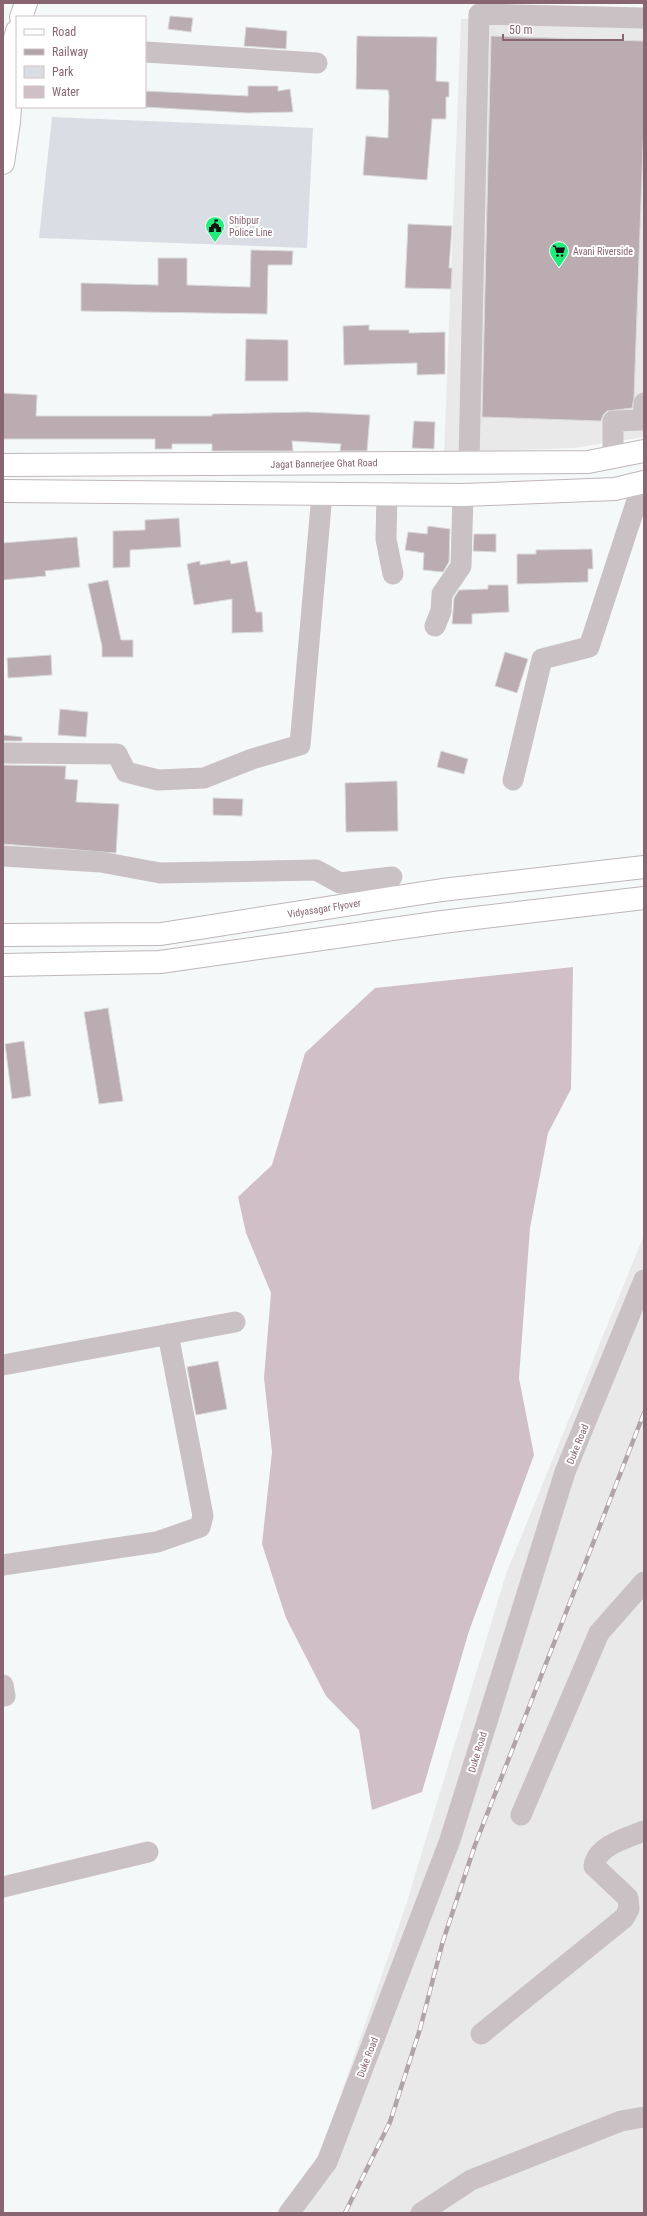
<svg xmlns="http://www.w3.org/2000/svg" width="647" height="2216" font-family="'Roboto Condensed',sans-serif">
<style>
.built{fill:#e9e9e9}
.green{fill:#dbdde5}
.water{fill:#d0bfc7}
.building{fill:#bbacb1;stroke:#d8d9da}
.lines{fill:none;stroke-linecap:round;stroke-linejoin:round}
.major-casing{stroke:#c0b6ba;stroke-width:24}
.highway-casing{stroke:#beb6b9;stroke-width:24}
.minor{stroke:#cac1c4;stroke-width:21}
.major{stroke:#fff;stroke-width:22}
.highway{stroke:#fff;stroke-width:22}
.rail-casing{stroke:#b1a4a8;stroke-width:4.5}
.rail{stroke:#fff;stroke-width:3;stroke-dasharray:9;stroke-linecap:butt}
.labels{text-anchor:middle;stroke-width:4;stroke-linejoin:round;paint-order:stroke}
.poi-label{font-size:10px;fill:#886571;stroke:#fff;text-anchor:start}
.street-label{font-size:10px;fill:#886571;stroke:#fff}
</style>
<rect width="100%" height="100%" fill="#f5f8f8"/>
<path class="built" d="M 644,13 L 644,437 L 574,448 L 444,453 L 461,19 Z
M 644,1235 L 644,2213 L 276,2213 L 319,2158 L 406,1905 L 506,1574 Z"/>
<path class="green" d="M 52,117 L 313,128 L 307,248 L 39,238 Z"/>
<path class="water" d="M 573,967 L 571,1089 L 548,1133 L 530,1228 L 519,1378 L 534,1455 L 469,1631 L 422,1792 L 372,1810 L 359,1730 L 326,1696 L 286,1618 L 262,1544 L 272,1452 L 264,1378 L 271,1293 L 246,1233 L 238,1197 L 272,1165 L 305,1053 L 375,988 Z"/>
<path class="building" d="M 170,16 L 193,18 L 191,32 L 168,29 Z
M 246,27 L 287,31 L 286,49 L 244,46 Z
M 357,36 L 437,37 L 436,81 L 449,82 L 449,97 L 446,97 L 446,119 L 432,119 L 427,180 L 363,175 L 366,136 L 388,138 L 389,95 L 388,90 L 356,89 Z
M 491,36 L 644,41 L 644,119 L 634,397 L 632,408 L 607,411 L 603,415 L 601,421 L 482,417 Z
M 248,86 L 278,86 L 278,91 L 290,89 L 293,112 L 248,113 L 145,107 L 145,91 L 248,96 Z
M 408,224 L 452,226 L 449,268 L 452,268 L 451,289 L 405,288 Z
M 251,250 L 293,251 L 292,265 L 268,265 L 267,314 L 81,311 L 81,283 L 158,285 L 158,258 L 187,258 L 187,285 L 250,287 Z
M 369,325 L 369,330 L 409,330 L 409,333 L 445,332 L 445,374 L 417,375 L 417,363 L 344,365 L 343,326 Z
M 246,339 L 288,340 L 288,381 L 245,381 Z
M 3,393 L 37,395 L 36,416 L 212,416 L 212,414 L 307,412 L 370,415 L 367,451 L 340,451 L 341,444 L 292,441 L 293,451 L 212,451 L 212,444 L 172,444 L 172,449 L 155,449 L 155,439 L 3,439 Z
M 414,421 L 435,422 L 434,449 L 412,448 Z
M 179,518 L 181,547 L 130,550 L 130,567 L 113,568 L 113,531 L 145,530 L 145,520 Z
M 428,526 L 450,529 L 449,562 L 443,572 L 423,570 L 424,553 L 405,550 L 408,532 L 427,534 Z
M 474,534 L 496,534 L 496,552 L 473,551 Z
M 77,537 L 80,567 L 45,571 L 46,576 L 3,580 L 3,543 Z
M 592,549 L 593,569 L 588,569 L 588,582 L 517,584 L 517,554 L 536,554 L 536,550 Z
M 230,560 L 231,564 L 247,561 L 256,612 L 262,612 L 263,632 L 232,633 L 232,599 L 194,605 L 187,564 L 200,561 L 200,565 Z
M 108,580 L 121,640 L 133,640 L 133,657 L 102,657 L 102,646 L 88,584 Z
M 488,585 L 508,585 L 509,612 L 472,614 L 472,624 L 452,624 L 454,598 L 459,590 L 488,589 Z
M 505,652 L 528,659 L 517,693 L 495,686 Z
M 51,655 L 52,675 L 8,678 L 7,658 Z
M 60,709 L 88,712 L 86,737 L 58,735 Z
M 3,735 L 22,737 L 22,741 L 3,741 Z
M 441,751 L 468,759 L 464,774 L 437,767 Z
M 3,765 L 66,766 L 65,779 L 78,780 L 76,802 L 119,804 L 116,853 L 3,844 Z
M 397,781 L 398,831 L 346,832 L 345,783 Z
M 213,798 L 243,799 L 242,816 L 213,815 Z
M 108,1008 L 123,1101 L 99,1104 L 84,1012 Z
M 24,1041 L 31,1096 L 12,1099 L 5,1044 Z
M 218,1361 L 227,1409 L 196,1415 L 187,1367 Z"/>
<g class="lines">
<g class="major-casing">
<path id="major" d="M 21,17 L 26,3
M 3,163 L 9,122 L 14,42 L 17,31
M 3,465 L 588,462 L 644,451
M 3,491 L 463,495 L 615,489 L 644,482"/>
</g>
<g class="highway-casing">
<path id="highway" d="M 3,935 L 161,934 L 442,890 L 644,867
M 3,965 L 160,962 L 442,922 L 644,898"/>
</g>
<path class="minor" d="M 145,52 L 317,63
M 613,458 L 613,421 L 643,420 L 644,403
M 469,461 L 479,14 L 644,18
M 387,494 L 386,539 L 393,574
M 435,626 L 441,611 L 442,594 L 461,566 L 463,495
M 3,753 L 117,754 L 126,772 L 158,780 L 204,778 L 252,759 L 300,745 L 322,494
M 513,780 L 542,659 L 589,647 L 643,482
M 3,856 L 101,862 L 160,873 L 316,870 L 340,883 L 392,877
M 3,1365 L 235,1322
M 3,1565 L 157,1542 L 200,1527 L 203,1516 L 168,1334
M 3,1685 L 5,1696
M 521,1815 L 599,1633 L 644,1582
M 3,1887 L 148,1852
M 481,2034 L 624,1918 L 629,1909 L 628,1898 L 594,1866 C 597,1845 627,1838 644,1831
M 289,2213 L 327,2162 L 450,1840 L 565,1472 L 644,1280
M 421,2213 L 471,2180 L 621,2121 L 644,2117"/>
<use href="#major" class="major"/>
<use href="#highway" class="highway"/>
<g class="rail-casing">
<path id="rail" d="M 345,2213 L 390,2122 L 420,2029 L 443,1941 L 475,1845 L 644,1413"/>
</g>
<use href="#rail" class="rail"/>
</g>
<defs>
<g id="civic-pin" transform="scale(1)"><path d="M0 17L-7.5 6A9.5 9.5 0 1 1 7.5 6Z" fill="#21ed7d" stroke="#fff"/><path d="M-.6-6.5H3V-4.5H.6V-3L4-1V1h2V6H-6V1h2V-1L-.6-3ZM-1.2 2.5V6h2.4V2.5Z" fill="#111"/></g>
<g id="supermarket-pin" transform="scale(1)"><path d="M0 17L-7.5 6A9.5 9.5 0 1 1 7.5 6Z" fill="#21ed7d" stroke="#fff"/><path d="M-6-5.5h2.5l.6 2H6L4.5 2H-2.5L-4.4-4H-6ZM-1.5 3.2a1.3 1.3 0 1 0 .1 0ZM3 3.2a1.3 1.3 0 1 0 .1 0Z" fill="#111"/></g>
</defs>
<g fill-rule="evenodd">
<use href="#civic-pin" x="215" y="226"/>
<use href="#supermarket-pin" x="559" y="251"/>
</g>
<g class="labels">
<g class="poi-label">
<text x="229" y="224">Shibpur<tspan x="229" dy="12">Police Line</tspan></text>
<text x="573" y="255">Avani Riverside</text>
</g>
<g class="street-label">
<text transform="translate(324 463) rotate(-1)" y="4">Jagat Bannerjee Ghat Road</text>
<text transform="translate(324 908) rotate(-9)" y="4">Vidyasagar Flyover</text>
<text transform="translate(577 1444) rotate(-68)" y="4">Duke Road</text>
<text transform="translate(477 1752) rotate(-73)" y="4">Duke Road</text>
<text transform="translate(367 2057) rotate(-69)" y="4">Duke Road</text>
</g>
</g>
<rect width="647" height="2216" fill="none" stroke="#886571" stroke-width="8"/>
<rect x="16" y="16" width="130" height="92" fill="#ffffff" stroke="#cfc1c6"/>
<rect x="24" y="29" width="20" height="6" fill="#ffffff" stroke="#cfc1c6"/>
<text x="52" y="36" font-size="12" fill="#886571">Road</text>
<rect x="24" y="49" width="20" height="6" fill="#b1a4a8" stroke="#cfc1c6"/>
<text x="52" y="56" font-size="12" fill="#886571">Railway</text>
<rect x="24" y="66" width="20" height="12" fill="#dbdde5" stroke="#cfc1c6"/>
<text x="52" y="76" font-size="12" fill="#886571">Park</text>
<rect x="24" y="86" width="20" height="12" fill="#d0bfc7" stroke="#cfc1c6"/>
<text x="52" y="96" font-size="12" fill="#886571">Water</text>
<path d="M503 34v6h120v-6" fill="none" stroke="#886571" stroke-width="2"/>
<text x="509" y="34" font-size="12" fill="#886571" stroke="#ffffff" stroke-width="3" paint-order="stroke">50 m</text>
</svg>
